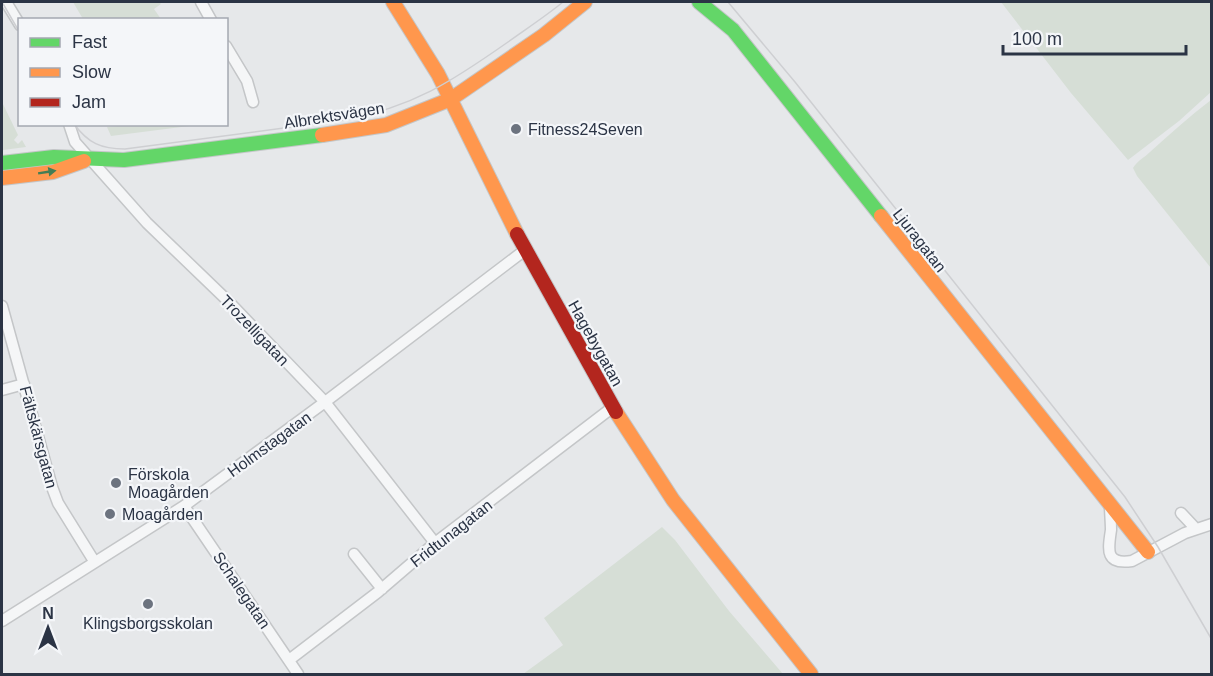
<svg xmlns="http://www.w3.org/2000/svg" width="1213" height="676" font-family="Arial,sans-serif">
<style>
.green{fill:#d6ded6}
.lines{fill:none;stroke-linecap:round;stroke-linejoin:round}
.street-casing{stroke:#c4c6c8;stroke-width:13}
.fast-casing{stroke:#c4c6c8;stroke-width:16}
.slow-casing{stroke:#c4c6c8;stroke-width:16}
.jam-casing{stroke:#c4c6c8;stroke-width:16}
.street{stroke:#f5f6f7;stroke-width:10}
.fast{stroke:#63d668;stroke-width:14}
.slow{stroke:#ff974d;stroke-width:14}
.jam{stroke:#b3261e;stroke-width:14}
.tram{stroke:#cecfd2;stroke-width:1.5}
.oneway{fill:#447d55}
.poi-dot{fill:#6c737f;stroke:#f4f6f9;stroke-width:2}
.labels{text-anchor:middle;stroke-width:4.5;stroke-linejoin:round;paint-order:stroke}
.street-label{font-size:16px;fill:#2b3445;stroke:#f4f6f9}
.poi-label{font-size:16px;fill:#2b3445;stroke:#f4f6f9;text-anchor:start}
</style>
<rect width="100%" height="100%" fill="#e6e8ea"/>
<path class="green" d="M 73,2 L 159,2 L 161,4 L 154,9 L 161,19 L 83,19 Z
M 1001,2 L 1211,2 L 1211,92 L 1179,121 L 1128,160 L 1071,93 Z
M 1211,100 L 1211,268 L 1137,176 L 1133,168 C 1138,160 1144,158 1150,152 C 1170,134 1190,116 1211,100 Z
M 2,102 L 18,135 L 14,140 L 18,144 L 22,140 L 26,147 L 3,150 L 2,147 Z
M 129,125 L 129,124 L 197,125 L 111,136 L 107,127 Z
M 662,527 L 675,540 L 729,611 L 783,674 L 523,674 L 563,645 L 544,618 Z"/>
<g class="lines">
<g class="street-casing">
<path id="street" d="M 6,2 L 20,25
M 201,2 L 211,20
M 226,46 L 247,81 L 253,102
M 69,124 L 75,142 L 147,223 L 229,302 L 325,402 L 435,543
M 2,306 L 52,487 L 58,503 L 94,561
M 2,390 L 24,384
M 1110,505 C 1110,513 1111,522 1111,530 C 1108,550 1105,565 1132,561 L 1185,533 L 1212,524
M 184,506 L 298,674
M 1181,513 L 1196,529
M 354,554 L 382,589
M 2,621 L 184,506 L 325,402 L 525,250
M 289,660 L 378,592 L 435,543 L 613,407"/>
</g>
<g class="fast-casing">
<path id="fast" d="M 699,2 L 733,30 L 881,216
M 2,163 L 54,157 L 124,160 L 322,135"/>
</g>
<g class="slow-casing">
<path id="slow" d="M 393,2 L 438,74 L 517,234
M 322,135 L 386,125 L 451,99 L 544,35 L 585,2
M 2,178 L 53,172 L 84,161
M 881,216 L 1148,552
M 616,412 L 673,500 L 811,674"/>
</g>
<g class="jam-casing">
<path id="jam" d="M 517,234 L 616,412"/>
</g>
<use href="#street" class="street"/>
<use href="#fast" class="fast"/>
<use href="#slow" class="slow"/>
<use href="#jam" class="jam"/>
<path class="tram" d="M 2,2 L 20,33
M 728,2 L 795,82 L 1125,497 L 1158,547 L 1212,640
M 74,124 C 88,143 101,149 125,149 L 344,120 C 413,107 451,82 508,42 C 526,29 546,16 563,2"/>
</g>
<defs><path id="oneway-solid" d="M-6-.8H1V-3.2L6.5 0L1 3.2V.8H-6Z" transform="scale(1.5)"/></defs>
<use class="oneway" href="#oneway-solid" transform="translate(47 172) rotate(-9)"/>
<g class="poi-dot">
<circle cx="516" cy="129" r="6"/>
<circle cx="116" cy="483" r="6"/>
<circle cx="110" cy="514" r="6"/>
<circle cx="148" cy="604" r="6"/>
</g>
<g class="labels">
<g class="street-label">
<text transform="translate(334 115) rotate(-9)" y="6">Albrektsvägen</text>
<text transform="translate(920 240) rotate(52)" y="6">Ljuragatan</text>
<text transform="translate(255 330) rotate(46)" y="6">Trozelligatan</text>
<text transform="translate(596 343) rotate(61)" y="6">Hagebygatan</text>
<text transform="translate(39 437) rotate(75)" y="6">Fältskärsgatan</text>
<text transform="translate(269 444) rotate(-36)" y="6">Holmstagatan</text>
<text transform="translate(451 533) rotate(-38)" y="6">Fridtunagatan</text>
<text transform="translate(242 590) rotate(56)" y="6">Schalegatan</text>
</g>
<g class="poi-label">
<text x="528" y="135">Fitness24Seven</text>
<text x="128" y="480">Förskola<tspan x="128" dy="18">Moagården</tspan></text>
<text x="122" y="520">Moagården</text>
<text x="148" y="629" text-anchor="middle">Klingsborgsskolan</text>
</g>
</g>
<rect width="1213" height="676" fill="none" stroke="#2b3445" stroke-width="6"/>
<rect x="18" y="18" width="210" height="108" fill="#f4f6f9" stroke="#a4a8b1" stroke-width="1.5"/>
<rect x="30" y="38" width="30" height="9" fill="#63d668" stroke="#a4a8b1" stroke-width="1.5"/>
<text x="72" y="48" font-size="18" fill="#2b3445">Fast</text>
<rect x="30" y="68" width="30" height="9" fill="#ff974d" stroke="#a4a8b1" stroke-width="1.5"/>
<text x="72" y="78" font-size="18" fill="#2b3445">Slow</text>
<rect x="30" y="98" width="30" height="9" fill="#b3261e" stroke="#a4a8b1" stroke-width="1.5"/>
<text x="72" y="108" font-size="18" fill="#2b3445">Jam</text>
<g transform="translate(48 628)" stroke="#f4f6f9" stroke-width="4.5" paint-order="stroke">
<path d="M0-4.5L10 22L0 15L-10 22Z" fill="#2b3445"/>
<text y="-9" font-size="16" font-weight="bold" text-anchor="middle" fill="#2b3445">N</text>
</g>
<path d="M1003 45v9h183v-9" fill="none" stroke="#2b3445" stroke-width="3"/>
<text x="1012" y="45" font-size="18" fill="#2b3445" stroke="#f4f6f9" stroke-width="4.5" paint-order="stroke">100 m</text>
</svg>
